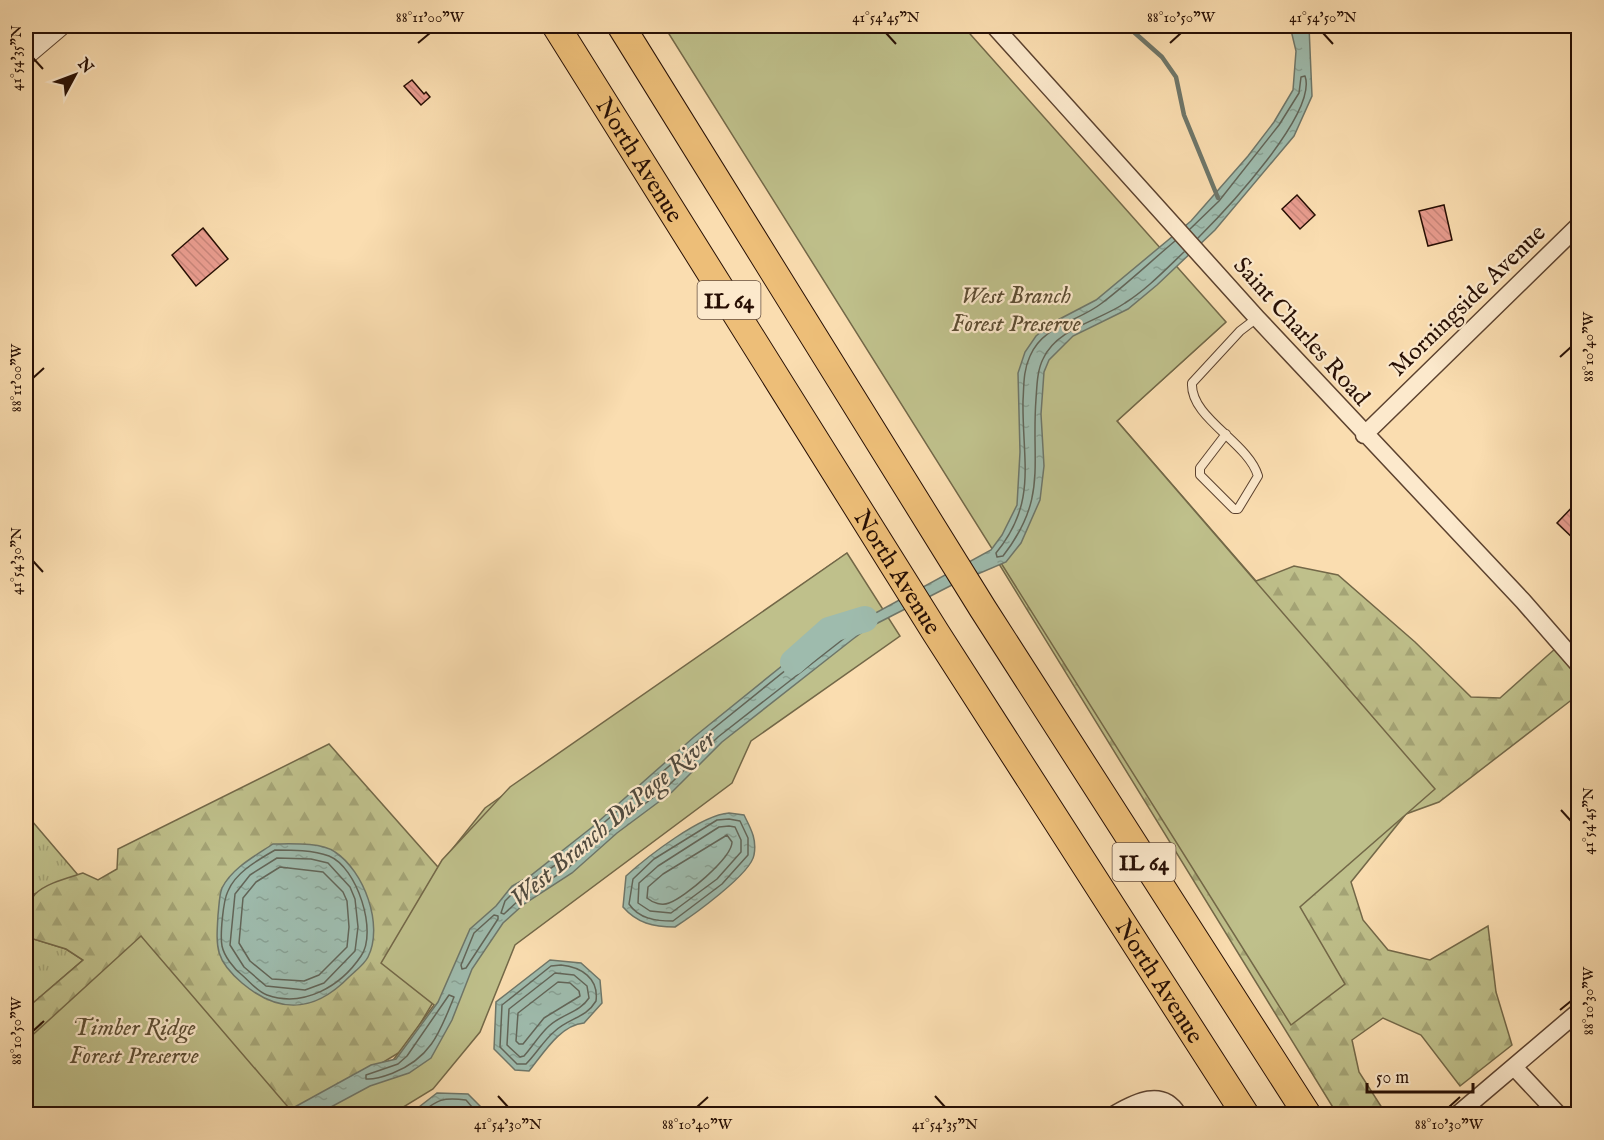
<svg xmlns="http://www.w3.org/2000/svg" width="1604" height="1140" font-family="'IM FELL English',serif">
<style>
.grass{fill:url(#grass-tufts);stroke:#736848;stroke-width:1.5}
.forest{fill:url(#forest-firs);stroke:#736848;stroke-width:1.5}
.park{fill:#bfc08b;stroke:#736848;stroke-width:1.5}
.water{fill:url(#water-ripples);stroke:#6e7669;stroke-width:1.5}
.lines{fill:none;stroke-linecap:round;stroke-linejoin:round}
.shore{stroke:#626558;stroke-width:1.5}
.stream{stroke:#6e7669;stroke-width:4.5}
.river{stroke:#9ebbad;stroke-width:26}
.building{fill:url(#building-back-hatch);stroke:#270f04;stroke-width:1.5}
.service-casing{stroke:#5c422f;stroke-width:10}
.minor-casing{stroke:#5c422f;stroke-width:19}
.tertiary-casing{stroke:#5c422f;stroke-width:23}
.primary-casing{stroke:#270f04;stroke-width:29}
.service{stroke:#fce9cc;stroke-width:8}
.minor{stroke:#fce9cc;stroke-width:16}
.tertiary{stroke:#fce9cc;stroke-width:21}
.primary{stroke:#edbe78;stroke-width:27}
.ticks{fill:none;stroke:#270f04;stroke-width:2}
.labels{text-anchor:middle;stroke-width:4.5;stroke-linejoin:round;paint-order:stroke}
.shield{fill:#fce9cc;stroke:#675040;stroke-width:1.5}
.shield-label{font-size:22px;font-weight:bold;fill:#270f04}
.street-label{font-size:24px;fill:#270f04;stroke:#fce9cc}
.park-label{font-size:24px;font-style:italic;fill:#5c4d33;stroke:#fce9cc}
.water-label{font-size:26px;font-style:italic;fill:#514b3f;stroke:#fce9cc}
.neatline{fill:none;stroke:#270f04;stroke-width:2}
.ticks-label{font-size:15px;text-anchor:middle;fill:#270f04}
</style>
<defs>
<pattern id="grass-tufts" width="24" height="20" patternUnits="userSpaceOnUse" patternTransform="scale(1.5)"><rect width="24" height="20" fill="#bfc08b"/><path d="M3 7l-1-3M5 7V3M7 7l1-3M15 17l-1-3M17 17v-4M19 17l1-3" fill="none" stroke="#a4a476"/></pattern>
<pattern id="forest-firs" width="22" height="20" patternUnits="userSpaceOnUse" patternTransform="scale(1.5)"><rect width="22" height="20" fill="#bfc08b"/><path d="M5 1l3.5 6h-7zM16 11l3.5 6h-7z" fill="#a4a476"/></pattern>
<pattern id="water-ripples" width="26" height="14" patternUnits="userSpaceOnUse" patternTransform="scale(1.5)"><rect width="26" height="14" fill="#9ebbad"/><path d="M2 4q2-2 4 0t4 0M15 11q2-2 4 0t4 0" fill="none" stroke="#88a093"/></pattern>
<pattern id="building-back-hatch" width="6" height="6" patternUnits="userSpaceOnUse" patternTransform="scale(1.5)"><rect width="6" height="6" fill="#e89c8e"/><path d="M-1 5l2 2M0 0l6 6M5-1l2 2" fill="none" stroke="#c78579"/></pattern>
</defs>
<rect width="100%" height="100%" fill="#faddb0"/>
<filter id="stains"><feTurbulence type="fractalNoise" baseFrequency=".00333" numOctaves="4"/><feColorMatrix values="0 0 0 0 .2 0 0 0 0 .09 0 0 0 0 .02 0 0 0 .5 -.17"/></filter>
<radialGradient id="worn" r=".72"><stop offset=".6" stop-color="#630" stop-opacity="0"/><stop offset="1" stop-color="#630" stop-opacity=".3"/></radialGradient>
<path class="grass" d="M 26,814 L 78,875 L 32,895 L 26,907 Z
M 26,923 L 30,938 L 66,949 L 83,960 L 26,1009 Z"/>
<path class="forest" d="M 1226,322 L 1117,421 L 1256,581 L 1294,566 L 1338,575 L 1415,642 L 1471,697 L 1500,698 L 1556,648 L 1578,674 L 1578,695 L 1439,802 L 1406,814 L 1351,882 L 1363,920 L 1388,950 L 1430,960 L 1488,926 L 1496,992 L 1512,1045 L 1460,1086 L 1421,1035 L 1383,1018 L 1352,1040 L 1359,1072 L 1386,1114 L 1337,1114 L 999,564 L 1006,562 L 1044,466 Z
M 847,553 L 441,989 L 405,1049 L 372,1069 L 283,1114 L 26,1114 L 26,1009 L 83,960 L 66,949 L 30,938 C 16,891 45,885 83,873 L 98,880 L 117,869 L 118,849 L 329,744 L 438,867 L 485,808 Z"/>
<path class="park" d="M 664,26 L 963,26 L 1226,322 L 1117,421 L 1435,789 L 1300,907 L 1345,984 L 1291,1025 Z
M 847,553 L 900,636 L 751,741 L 732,783 L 515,945 L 480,1032 L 433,1089 L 392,1114 L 26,1114 L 26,1041 L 141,936 L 294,1114 L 391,1063 L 434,1005 L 381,963 L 442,860 L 510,787 Z"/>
<path class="water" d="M 1290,26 L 1309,26 L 1312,96 L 1294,136 L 1215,230 L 1157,285 L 1128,309 L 1073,336 L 1049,360 L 1044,372 L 1041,414 L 1044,466 L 1040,500 L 1021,543 L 1006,562 L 952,585 L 868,628 L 853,639 L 722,742 L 672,792 L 617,833 L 572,873 L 524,904 L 503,923 L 472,969 L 452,1020 L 431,1058 L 409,1073 L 370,1086 L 318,1114 L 282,1114 L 371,1065 L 396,1059 L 438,1002 L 470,929 L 496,906 L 512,886 L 530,876 L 591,828 L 694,737 L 798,653 L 822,638 L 841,620 L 851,616 L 872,615 L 991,550 L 1002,535 L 1017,505 L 1020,452 L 1018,373 L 1025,352 L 1036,336 L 1052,323 L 1096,300 L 1191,221 L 1248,156 L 1274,122 L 1293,90 L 1296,51 Z
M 729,813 L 744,815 C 751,829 757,839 754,855 C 751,874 692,916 675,927 C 653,927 637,923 623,907 L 626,876 C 648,856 701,815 729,813 Z
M 273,844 C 290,844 321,842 335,852 C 364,871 384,925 368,957 C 364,965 355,971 349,977 C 315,1012 280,1015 242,983 C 215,960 216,948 218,915 C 219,907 219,896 222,888 C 232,868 255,856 273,844 Z
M 550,960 L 581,963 L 600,980 L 602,1003 L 584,1023 C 560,1025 543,1054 529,1071 L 515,1070 L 494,1049 L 496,1002 Z
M 437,1093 L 468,1094 L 484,1110 L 484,1114 L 410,1114 Z"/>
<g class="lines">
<path class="shore" d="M 1190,229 L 1219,201 L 1279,125 L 1299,93 L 1301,77 L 1305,76 C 1318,113 1225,211 1198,238
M 1175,241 C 1150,262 1127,284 1102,303 C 1078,322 1043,325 1030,356 C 1023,371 1024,386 1023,401 C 1022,461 1038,502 996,553 L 997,557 L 1003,556 C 1048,498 1031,465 1036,399 C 1037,386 1037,371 1043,359 C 1057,328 1099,321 1125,303 C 1147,289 1165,270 1184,252
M 853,622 L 859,622 L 860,626 L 718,737 L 667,787 L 613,828 L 568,868 L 520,899 L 504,914 L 501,913 L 505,901 L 515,891 L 554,866 L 698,741 L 802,657 Z
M 729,819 L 740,821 L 748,838 L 748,855 L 722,884 L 673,921 C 656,921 639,919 629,904 L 633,879 L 654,859 L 717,820 Z
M 729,826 L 735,827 L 741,840 L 741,852 L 717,879 L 671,913 L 650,911 L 638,903 L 639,883 L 658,866 L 719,827 Z
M 727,835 L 732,842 C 732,858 684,898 669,903 C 662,906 653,903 647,898 L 648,887 L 663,874 Z
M 275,850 C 292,850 313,850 329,856 C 357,867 378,932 361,956 C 341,986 304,1008 267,995 C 258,992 250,982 242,975 C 234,969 224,956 222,946 C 220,935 223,901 228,891 C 236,872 258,860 275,850 Z
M 277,858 L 311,859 L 328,863 L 350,887 L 355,899 L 358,927 L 355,951 L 324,983 L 305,990 L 266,986 L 244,967 L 230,945 L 235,894 L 250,875 Z
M 280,867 L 323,872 L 343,892 L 347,901 L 349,927 L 347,947 L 319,975 L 304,981 L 272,979 L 250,961 L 239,943 L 243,898 L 256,882 Z
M 494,915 L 498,916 L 498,919 L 466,968 L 462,969 L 461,965 L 474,933 Z
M 561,965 C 581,967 599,978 596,1001 C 586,1018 569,1018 555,1031 C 544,1040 536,1054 526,1064 L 517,1064 L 500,1047 L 502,1005 L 551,966 Z
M 555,973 L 574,975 L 587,986 L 589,998 C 580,1012 562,1014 549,1026 C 540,1034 532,1047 524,1056 L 520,1057 L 507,1045 L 509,1009 Z
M 558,982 L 570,983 L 579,991 L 580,996 L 544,1018 L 523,1044 L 519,1044 L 516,1041 L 518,1013 Z
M 449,995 L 454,997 C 440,1032 431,1058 393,1073 C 385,1076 375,1080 366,1079 L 366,1075 L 398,1064 L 407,1056 Z
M 419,1114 C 438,1100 441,1097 466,1100 L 478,1114"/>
<path class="stream" d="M 1127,26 L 1162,57 L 1176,77 L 1184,115 L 1218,198"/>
<path class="river" d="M 793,662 L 829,630 L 865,619"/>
</g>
<path class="building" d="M 412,80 L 424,94 L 426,92 L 430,97 L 421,105 L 404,86 Z
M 1297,195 L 1315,215 L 1300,229 L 1282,209 Z
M 1444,205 L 1452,240 L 1428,246 L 1419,211 Z
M 203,228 L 228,259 L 196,286 L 172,255 Z
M 1578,501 L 1578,543 L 1557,523 Z"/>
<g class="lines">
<g class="service-casing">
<path id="service" d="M 1226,434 L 1200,468 L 1200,475 L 1234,509 L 1238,509 L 1258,476 C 1248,442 1190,418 1192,383 L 1240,331 L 1257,318"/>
</g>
<g class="minor-casing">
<path id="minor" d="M 994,26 L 1257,318 L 1523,601 L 1578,664
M 1364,435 L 1578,226
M 1514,1067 L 1558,1114
M 1115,1114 C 1136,1102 1162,1088 1178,1114
M 1458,1114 L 1578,1012"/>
</g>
<g class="tertiary-casing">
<path id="tertiary" d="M 26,54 L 59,26"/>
</g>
<g class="primary-casing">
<g id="primary">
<path id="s1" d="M 556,26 L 936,633 L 1245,1114"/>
<path d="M 621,26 L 983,609 L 1307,1114"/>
</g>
</g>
<use href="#service" class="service"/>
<use href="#minor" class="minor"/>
<use href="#tertiary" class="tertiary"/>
<use href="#primary" class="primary"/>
</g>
<path class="ticks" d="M 886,33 L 896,44M 1323,33 L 1333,44M 418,43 L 430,33M 1170,43 L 1181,33M 33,58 L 43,69M 1560,357 L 1571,347M 33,378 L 44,368M 33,561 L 43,572M 1561,810 L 1571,821M 1560,1010 L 1571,1001M 33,1031 L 44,1021M 498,1096 L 508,1107M 935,1096 L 945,1107M 697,1107 L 708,1097M 1449,1107 L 1460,1097"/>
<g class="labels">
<g class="shield">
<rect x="697.5" y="281" width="63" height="38" rx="4.5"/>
<rect x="1112.5" y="843" width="63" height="38" rx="4.5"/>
</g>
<g class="shield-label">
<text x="729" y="308">IL 64</text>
<text x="1144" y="870">IL 64</text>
</g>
<g class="street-label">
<text dy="8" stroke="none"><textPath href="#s1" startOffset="158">North Avenue</textPath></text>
<text transform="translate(1467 300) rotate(-44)" y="8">Morningside Avenue</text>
<text transform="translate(1302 331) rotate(48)" y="8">Saint Charles Road</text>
<text dy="8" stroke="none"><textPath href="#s1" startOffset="644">North Avenue</textPath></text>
<text dy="8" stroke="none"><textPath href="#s1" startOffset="1130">North Avenue</textPath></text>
</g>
<g class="park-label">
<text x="1016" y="303">West Branch<tspan x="1016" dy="28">Forest Preserve</tspan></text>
<text x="134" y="1035">Timber Ridge<tspan x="134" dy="28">Forest Preserve</tspan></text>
</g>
<g class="water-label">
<text transform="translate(612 818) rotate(-40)" y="9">West Branch DuPage River</text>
</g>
</g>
<rect width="1604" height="1140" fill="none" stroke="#faddb0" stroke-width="66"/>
<g transform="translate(75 75) rotate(49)" stroke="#fce9cc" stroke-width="4.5" paint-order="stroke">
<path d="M0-4.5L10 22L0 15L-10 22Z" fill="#270f04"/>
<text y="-9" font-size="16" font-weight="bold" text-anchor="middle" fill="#270f04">N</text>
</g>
<path d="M1367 1083v9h106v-9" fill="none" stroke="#270f04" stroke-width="3"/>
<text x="1376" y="1083" font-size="18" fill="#270f04" stroke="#fce9cc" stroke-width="4.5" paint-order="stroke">50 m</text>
<rect x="33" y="33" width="1538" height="1074" class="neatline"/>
<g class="ticks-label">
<text x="430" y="22">88°11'00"W</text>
<text x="886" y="22">41°54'45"N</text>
<text x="1181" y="22">88°10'50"W</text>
<text x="1323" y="22">41°54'50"N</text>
<text transform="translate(16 58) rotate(-90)" y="5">41°54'35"N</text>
<text transform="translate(1588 347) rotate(-90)" y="5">88°10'40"W</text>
<text transform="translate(16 378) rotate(-90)" y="5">88°11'00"W</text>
<text transform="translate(16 561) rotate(-90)" y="5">41°54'30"N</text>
<text transform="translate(1588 821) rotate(-90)" y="5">41°54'45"N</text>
<text transform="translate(1588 1001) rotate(-90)" y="5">88°10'30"W</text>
<text transform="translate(16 1031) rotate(-90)" y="5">88°10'50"W</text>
<text x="508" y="1129">41°54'30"N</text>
<text x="697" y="1129">88°10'40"W</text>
<text x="945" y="1129">41°54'35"N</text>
<text x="1449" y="1129">88°10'30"W</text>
</g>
<rect width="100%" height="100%" filter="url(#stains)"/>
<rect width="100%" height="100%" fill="url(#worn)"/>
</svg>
